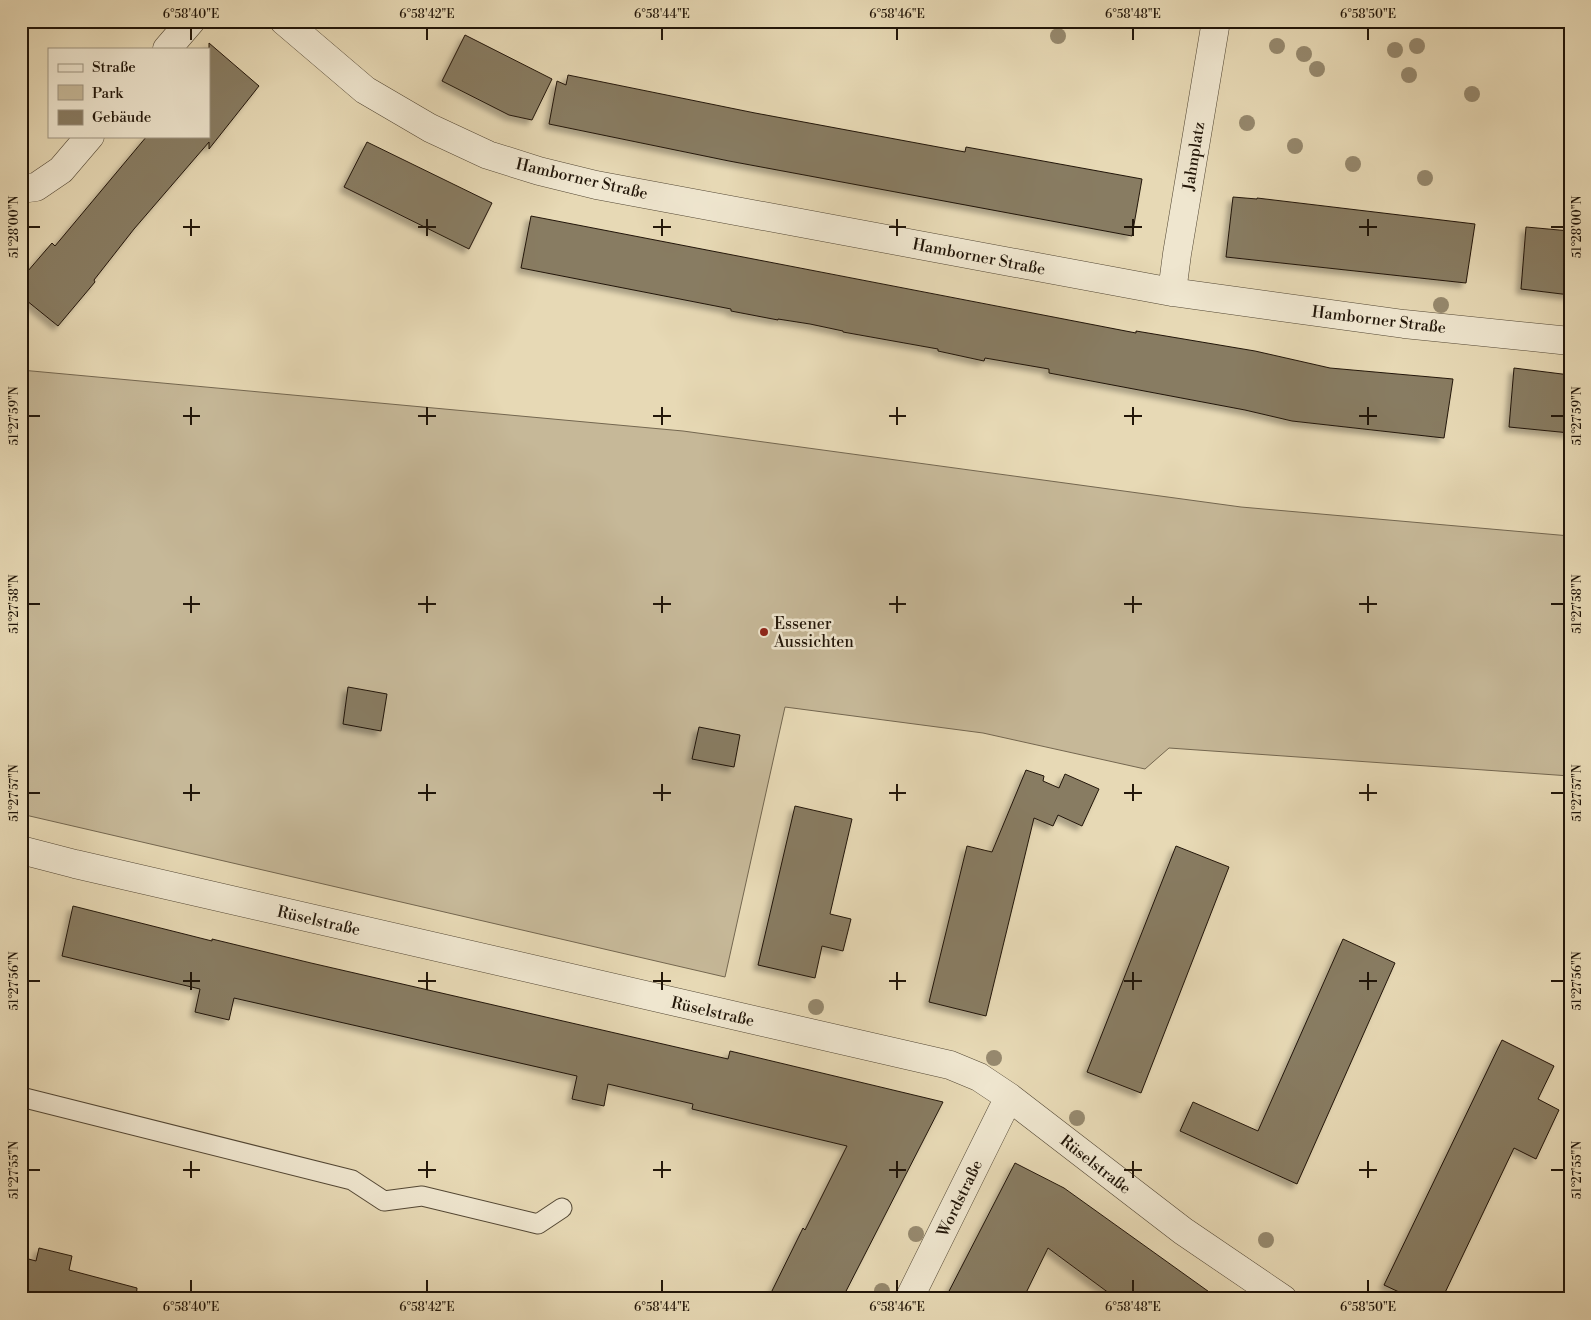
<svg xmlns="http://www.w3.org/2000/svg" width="1591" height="1320" font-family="'Libre Bodoni',serif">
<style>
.green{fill:#c6b898;stroke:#746750}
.building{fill:#887b62;stroke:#221609;filter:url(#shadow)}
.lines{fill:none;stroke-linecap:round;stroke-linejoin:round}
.service-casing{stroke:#534734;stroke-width:21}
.minor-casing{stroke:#534734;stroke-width:29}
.service{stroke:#efe6cf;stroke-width:19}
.minor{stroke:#efe6cf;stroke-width:28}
.tree{fill:#96896e}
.ticks{fill:none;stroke:#221609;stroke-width:2}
.poi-dot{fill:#8f2418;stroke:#efe6cf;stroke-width:2}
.labels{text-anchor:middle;stroke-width:5;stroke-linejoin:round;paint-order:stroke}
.street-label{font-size:16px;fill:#221609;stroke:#efe6cf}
.poi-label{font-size:16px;fill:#221609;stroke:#efe6cf;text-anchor:start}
.neatline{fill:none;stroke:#221609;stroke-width:2}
.ticks-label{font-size:12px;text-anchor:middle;fill:#221609}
</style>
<defs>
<filter id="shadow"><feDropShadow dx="-4.5" dy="4.5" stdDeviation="2.5" flood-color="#0004"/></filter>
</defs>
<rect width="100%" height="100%" fill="#e7d9b5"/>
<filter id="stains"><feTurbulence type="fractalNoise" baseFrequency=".004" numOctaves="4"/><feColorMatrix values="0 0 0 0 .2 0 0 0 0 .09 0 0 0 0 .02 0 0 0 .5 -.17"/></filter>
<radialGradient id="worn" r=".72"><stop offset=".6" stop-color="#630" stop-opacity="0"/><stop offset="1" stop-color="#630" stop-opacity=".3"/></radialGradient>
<path class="green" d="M 21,370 L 683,431 L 1241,507 L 1570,536 L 1570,776 L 1169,748 L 1145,769 L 983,733 L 785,707 L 725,977 L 21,814 Z"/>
<path class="building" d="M 465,35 L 552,79 L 532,120 L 509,115 L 442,81 Z
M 209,43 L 259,86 L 209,149 L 209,142 L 134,229 L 94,280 L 95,282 L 58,326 L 21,296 L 21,279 L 52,243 L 55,246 L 147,136 L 209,136 Z
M 568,75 L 755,113 L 965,152 L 966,147 L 1142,179 L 1132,236 L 729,161 L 549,124 L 557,81 L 566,85 Z
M 367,142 L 492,203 L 469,249 L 344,187 Z
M 1233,197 L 1257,199 L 1257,198 L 1475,224 L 1466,283 L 1226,257 Z
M 531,216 L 1136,333 L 1136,331 L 1255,351 L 1330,368 L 1453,379 L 1444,438 L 1292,421 L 1245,410 L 1049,373 L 1049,369 L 985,358 L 984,361 L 938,351 L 938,349 L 843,332 L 843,331 L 810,324 L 778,319 L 778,320 L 731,311 L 731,309 L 521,268 Z
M 1526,227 L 1570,231 L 1570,295 L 1521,289 Z
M 1514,368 L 1570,375 L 1570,433 L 1509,427 Z
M 348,687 L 387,694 L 381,731 L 343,724 Z
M 699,727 L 740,735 L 734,767 L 692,759 Z
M 1026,770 L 1044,776 L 1043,781 L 1059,788 L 1065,774 L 1099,789 L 1082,826 L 1058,815 L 1053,826 L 1034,818 L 986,1016 L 929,1002 L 967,846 L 992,852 Z
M 795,806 L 852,819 L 830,914 L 851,919 L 843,951 L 822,946 L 815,978 L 758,965 Z
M 1176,846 L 1229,867 L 1141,1093 L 1087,1072 Z
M 73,906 L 212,941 L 212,939 L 311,963 L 728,1059 L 730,1051 L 943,1102 L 842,1299 L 768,1299 L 803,1228 L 805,1230 L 847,1146 L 692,1109 L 693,1104 L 608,1084 L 604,1106 L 572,1099 L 577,1076 L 234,998 L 229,1020 L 195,1012 L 200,989 L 62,956 Z
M 1343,939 L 1395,963 L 1297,1184 L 1180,1131 L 1193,1102 L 1258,1131 Z
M 1502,1040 L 1554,1066 L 1538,1099 L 1559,1110 L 1536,1159 L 1514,1148 L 1442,1299 L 1414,1299 L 1384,1285 Z
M 1015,1163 L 1064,1188 L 1219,1299 L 1117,1299 L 1048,1248 L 1023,1299 L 945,1299 Z
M 39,1248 L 72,1256 L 69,1270 L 137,1288 L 136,1299 L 21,1299 L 21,1257 L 36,1261 Z"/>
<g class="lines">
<g class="service-casing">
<path id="service" d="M 21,1097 L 352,1180 L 384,1201 L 422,1196 L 538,1224 L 562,1208"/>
</g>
<g class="minor-casing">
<path id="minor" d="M 284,21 L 365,90 L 430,128 L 488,155 L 539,171 L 596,185 L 1172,292 L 1404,324 L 1570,341
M 167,49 L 191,21
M 21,189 L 36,187 L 61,170 L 90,136
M 1172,292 L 1177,254 L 1216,21
M 21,850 L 75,864 L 950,1065 L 979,1077 L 1009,1097 L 1183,1231 L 1283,1299
M 909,1299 L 1009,1097"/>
</g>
<use href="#service" class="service"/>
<use href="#minor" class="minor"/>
</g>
<g class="tree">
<circle cx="1058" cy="36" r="8"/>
<circle cx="1277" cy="46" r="8"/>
<circle cx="1417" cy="46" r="8"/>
<circle cx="1395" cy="50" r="8"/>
<circle cx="1304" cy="54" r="8"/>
<circle cx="1317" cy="69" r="8"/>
<circle cx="1409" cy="75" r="8"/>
<circle cx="1472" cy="94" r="8"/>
<circle cx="1247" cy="123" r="8"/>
<circle cx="1295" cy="146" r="8"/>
<circle cx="1353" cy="164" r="8"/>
<circle cx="1425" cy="178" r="8"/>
<circle cx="1441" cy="305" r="8"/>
<circle cx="816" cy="1007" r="8"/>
<circle cx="994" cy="1058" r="8"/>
<circle cx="1077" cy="1118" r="8"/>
<circle cx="916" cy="1234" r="8"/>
<circle cx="1266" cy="1240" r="8"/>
<circle cx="882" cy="1291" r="8"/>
</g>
<path class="ticks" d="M 191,28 L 191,40M 427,28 L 427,40M 662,28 L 662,40M 897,28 L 897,40M 1133,28 L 1133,40M 1368,28 L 1368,40M 191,219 L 191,236M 427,219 L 427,236M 662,219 L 662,236M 897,219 L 897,236M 1133,219 L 1133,236M 1368,219 L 1368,236M 28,227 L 40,227M 183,227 L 200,227M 418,227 L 436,227M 653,227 L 671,227M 889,227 L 906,227M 1124,227 L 1142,227M 1359,227 L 1377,227M 1551,227 L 1564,227M 191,407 L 191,425M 427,407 L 427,425M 662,407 L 662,425M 897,407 L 897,425M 1133,407 L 1133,425M 1368,407 L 1368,425M 28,416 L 40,416M 183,416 L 200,416M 418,416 L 436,416M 653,416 L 671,416M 889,416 L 906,416M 1124,416 L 1142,416M 1359,416 L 1377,416M 1551,416 L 1564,416M 191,596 L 191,613M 427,596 L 427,613M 662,596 L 662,613M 897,596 L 897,613M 1133,596 L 1133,613M 1368,596 L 1368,613M 28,604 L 40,604M 183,604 L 200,604M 418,604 L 436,604M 653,604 L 671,604M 889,604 L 906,604M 1124,604 L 1142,604M 1359,604 L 1377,604M 1551,604 L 1564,604M 191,784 L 191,801M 427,784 L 427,801M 662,784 L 662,801M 897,784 L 897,801M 1133,784 L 1133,801M 1368,784 L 1368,801M 28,793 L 40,793M 183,793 L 200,793M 418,793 L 436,793M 653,793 L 671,793M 889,793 L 906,793M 1124,793 L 1142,793M 1359,793 L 1377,793M 1551,793 L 1564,793M 191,972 L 191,990M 427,972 L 427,990M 662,972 L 662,990M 897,972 L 897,990M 1133,972 L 1133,990M 1368,972 L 1368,990M 28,981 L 40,981M 183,981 L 200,981M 418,981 L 436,981M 653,981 L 671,981M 889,981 L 906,981M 1124,981 L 1142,981M 1359,981 L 1377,981M 1551,981 L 1564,981M 191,1161 L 191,1178M 427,1161 L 427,1178M 662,1161 L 662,1178M 897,1161 L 897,1178M 1133,1161 L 1133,1178M 1368,1161 L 1368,1178M 28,1170 L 40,1170M 183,1170 L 200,1170M 418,1170 L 436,1170M 653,1170 L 671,1170M 889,1170 L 906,1170M 1124,1170 L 1142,1170M 1359,1170 L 1377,1170M 1551,1170 L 1564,1170M 191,1280 L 191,1292M 427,1280 L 427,1292M 662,1280 L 662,1292M 897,1280 L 897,1292M 1133,1280 L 1133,1292M 1368,1280 L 1368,1292"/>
<circle class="poi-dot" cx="764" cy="632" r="5"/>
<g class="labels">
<g class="street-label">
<text transform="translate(1193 156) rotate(-81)" y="6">Jahnplatz</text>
<text transform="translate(582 178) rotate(13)" y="6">Hamborner Straße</text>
<text transform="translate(979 256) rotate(11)" y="6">Hamborner Straße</text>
<text transform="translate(1379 319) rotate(7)" y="6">Hamborner Straße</text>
<text transform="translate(319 920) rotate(13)" y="6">Rüselstraße</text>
<text transform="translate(713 1011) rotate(13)" y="6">Rüselstraße</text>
<text transform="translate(1096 1164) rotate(38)" y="6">Rüselstraße</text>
<text transform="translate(959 1198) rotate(-64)" y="6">Wordstraße</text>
</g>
<g class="poi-label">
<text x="774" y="629">Essener<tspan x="774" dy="18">Aussichten</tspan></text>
</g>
</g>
<rect width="1591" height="1320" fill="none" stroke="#e7d9b5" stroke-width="55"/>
<rect x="48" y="48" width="162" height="90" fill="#efe6cf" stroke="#9d9380"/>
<rect x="58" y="64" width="25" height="8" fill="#efe6cf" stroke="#9d9380"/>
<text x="92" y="72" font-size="15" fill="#221609">Straße</text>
<rect x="58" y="85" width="25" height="15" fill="#c6b898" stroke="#9d9380"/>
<text x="92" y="98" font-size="15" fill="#221609">Park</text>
<rect x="58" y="110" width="25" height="15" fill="#887b62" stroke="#9d9380"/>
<text x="92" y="122" font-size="15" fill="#221609">Gebäude</text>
<rect x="28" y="28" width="1536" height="1264" class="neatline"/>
<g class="ticks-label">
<text x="191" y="18">6°58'40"E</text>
<text x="427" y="18">6°58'42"E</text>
<text x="662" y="18">6°58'44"E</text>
<text x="897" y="18">6°58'46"E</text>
<text x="1133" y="18">6°58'48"E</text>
<text x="1368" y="18">6°58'50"E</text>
<text transform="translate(14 227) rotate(-90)" y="4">51°28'00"N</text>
<text transform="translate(1577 227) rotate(-90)" y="4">51°28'00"N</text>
<text transform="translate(14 416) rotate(-90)" y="4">51°27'59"N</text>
<text transform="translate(1577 416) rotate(-90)" y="4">51°27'59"N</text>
<text transform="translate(14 604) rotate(-90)" y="4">51°27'58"N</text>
<text transform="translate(1577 604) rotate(-90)" y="4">51°27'58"N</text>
<text transform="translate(14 793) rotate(-90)" y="4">51°27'57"N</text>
<text transform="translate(1577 793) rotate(-90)" y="4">51°27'57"N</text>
<text transform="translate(14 981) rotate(-90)" y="4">51°27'56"N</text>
<text transform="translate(1577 981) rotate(-90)" y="4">51°27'56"N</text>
<text transform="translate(14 1170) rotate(-90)" y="4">51°27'55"N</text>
<text transform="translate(1577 1170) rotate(-90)" y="4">51°27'55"N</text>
<text x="191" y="1311">6°58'40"E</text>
<text x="427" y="1311">6°58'42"E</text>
<text x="662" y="1311">6°58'44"E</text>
<text x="897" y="1311">6°58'46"E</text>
<text x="1133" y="1311">6°58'48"E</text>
<text x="1368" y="1311">6°58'50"E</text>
</g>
<rect width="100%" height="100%" filter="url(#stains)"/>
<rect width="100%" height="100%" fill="url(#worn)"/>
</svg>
